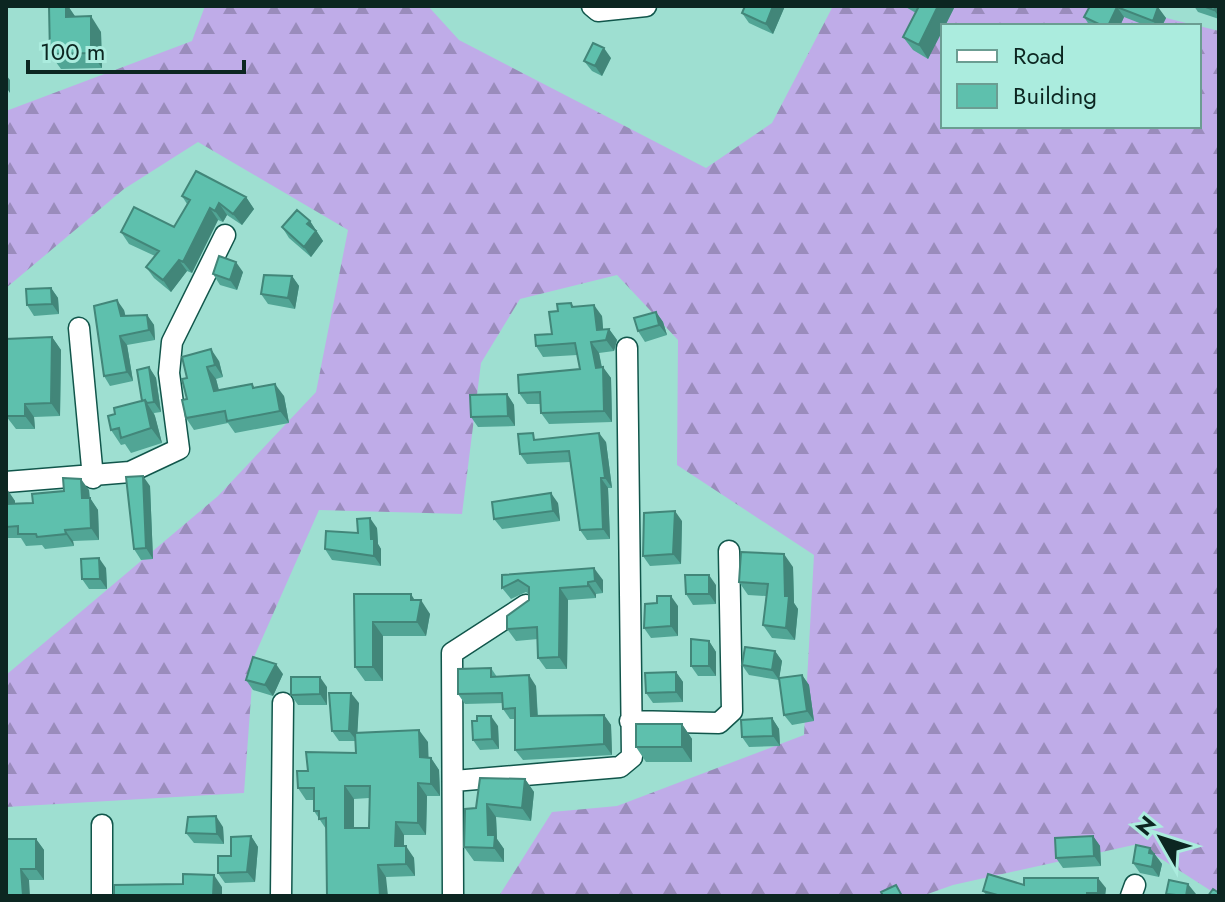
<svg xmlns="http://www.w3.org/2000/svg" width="1225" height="902" font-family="Jost,sans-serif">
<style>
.forest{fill:url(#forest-firs)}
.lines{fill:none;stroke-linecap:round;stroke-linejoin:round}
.minor-casing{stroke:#11564b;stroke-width:23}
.minor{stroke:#fff;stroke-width:20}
.wall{fill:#51a595;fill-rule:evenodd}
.shaded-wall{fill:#428679}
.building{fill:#5ec0ad;stroke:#428679;stroke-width:2;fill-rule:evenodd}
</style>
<defs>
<pattern id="forest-firs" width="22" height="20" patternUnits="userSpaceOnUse" patternTransform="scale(2)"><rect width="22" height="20" fill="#bface8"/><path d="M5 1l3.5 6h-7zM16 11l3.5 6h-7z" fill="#9a8cbc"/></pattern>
</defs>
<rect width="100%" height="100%" fill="#9edfd1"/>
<path class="forest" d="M 205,6 L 428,6 L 459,40 L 706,168 L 772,123 L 833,6 L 1119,6 L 1198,26 L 943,26 L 943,126 L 1199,126 L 1199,26 L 1219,31 L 1219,896 L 1138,844 L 953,885 L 922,896 L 499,896 L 552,812 L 617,806 L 804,735 L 814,555 L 677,465 L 678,340 L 617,275 L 520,299 L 481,363 L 462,514 L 319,510 L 254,657 L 244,793 L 6,807 L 6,675 L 218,496 L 316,392 L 348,230 L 198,142 L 124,189 L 6,288 L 6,111 L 192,41 Z"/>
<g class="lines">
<g class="minor-casing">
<path id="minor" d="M 592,6 L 598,11 L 646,6
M 79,328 L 93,478
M 6,482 L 130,472 L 179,449 L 169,373 L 172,342 L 225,235
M 630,721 L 719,723 L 732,711 L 729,551
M 454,781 L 620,767 L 632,757 L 627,348
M 102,825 L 102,896
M 281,896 L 283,703
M 453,896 L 452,653 L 526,605
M 1131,896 L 1135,885"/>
</g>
<use href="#minor" class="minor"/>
</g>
<path class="wall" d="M 49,6 L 68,6 L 75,17 L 101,32 L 102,68 L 61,69 L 50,54 Z
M 785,6 L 773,34 L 749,23 L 742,13 Z
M 904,6 L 955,6 L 945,26 L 943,26 L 928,59 L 913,50 L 903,37 L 916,13 Z
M 1090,6 L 1155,6 L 1166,18 L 1162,26 L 1147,26 L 1124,17 L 1120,26 L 1090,26 L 1084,17 Z
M 1194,6 L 1219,6 L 1219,19 L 1198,12 Z
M 611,58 L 602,76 L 592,71 L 584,61 Z
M 182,196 L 246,197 L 254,209 L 242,225 L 227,215 L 223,222 L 218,220 L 192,273 L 187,271 L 171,292 L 154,278 L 146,267 L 155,256 L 129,244 L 121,232 L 174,227 L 187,204 Z
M 310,221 L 323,241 L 311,257 L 289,238 L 282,227 Z
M 243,272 L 237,290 L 220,285 L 213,274 Z
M 292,276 L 299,286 L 295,309 L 268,304 L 261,294 Z
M 51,288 L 58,298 L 59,314 L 34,316 L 27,305 Z
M 571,303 L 574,307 L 602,316 L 603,329 L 609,329 L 617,340 L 614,351 L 599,353 L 602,367 L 611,378 L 612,422 L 549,424 L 541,413 L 541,404 L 527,404 L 519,393 L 580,369 L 577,355 L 543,357 L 536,346 L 552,334 L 558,311 Z
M 124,310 L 125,316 L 147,315 L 154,325 L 155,340 L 127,345 L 133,381 L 110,386 L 104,376 Z
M 656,312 L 663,322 L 667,335 L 645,342 L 638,331 Z
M 52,337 L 61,350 L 60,416 L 34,417 L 35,429 L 16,429 L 6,416 Z
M 219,361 L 223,377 L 216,379 L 219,390 L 252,384 L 255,388 L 284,396 L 289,423 L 235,433 L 228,423 L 194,430 L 186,418 L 187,378 Z
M 149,367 L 156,378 L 161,412 L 154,413 L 162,443 L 131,453 L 125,444 L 121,445 L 111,430 L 115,414 L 142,401 Z
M 507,394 L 514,405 L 515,426 L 478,427 L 471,417 Z
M 538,439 L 606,442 L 612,488 L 608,488 L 610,539 L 587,540 L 580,530 L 570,462 L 527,464 L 520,454 Z
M 150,486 L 153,559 L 141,560 L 134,549 Z
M 6,489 L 15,501 L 15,504 L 33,503 L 89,490 L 90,498 L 98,510 L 99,540 L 73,541 L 74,546 L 45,549 L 42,545 L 26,546 L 21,538 L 6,538 Z
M 558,503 L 560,521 L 502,529 L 494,519 Z
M 682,521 L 681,564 L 650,566 L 643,556 Z
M 377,528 L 378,544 L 381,549 L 381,566 L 332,560 L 325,549 L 358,533 Z
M 793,567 L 794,603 L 798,609 L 795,640 L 772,638 L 763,625 L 766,596 L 748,595 L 739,582 Z
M 106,568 L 107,589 L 89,589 L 82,579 Z
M 502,575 L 603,580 L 603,593 L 596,594 L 596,598 L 568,600 L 567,669 L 546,669 L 538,658 L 538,639 L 516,641 L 507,629 L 529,600 L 529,594 L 526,592 L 511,599 L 502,588 Z
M 716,585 L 716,604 L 693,605 L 686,594 Z
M 354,594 L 415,600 L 430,614 L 426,636 L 383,636 L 383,681 L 365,681 L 355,667 Z
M 678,606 L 678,636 L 651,638 L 644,628 Z
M 709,641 L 716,652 L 716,676 L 698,676 L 691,666 Z
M 775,651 L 782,661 L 779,678 L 802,675 L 809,685 L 814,721 L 792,725 L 784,715 L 779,680 L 749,675 L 742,665 Z
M 491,668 L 497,677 L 536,686 L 538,716 L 604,715 L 611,725 L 612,755 L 523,760 L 515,750 L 515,719 L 510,719 L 503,709 L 503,703 L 465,704 L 458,694 Z
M 676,672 L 683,682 L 683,702 L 653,703 L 646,693 Z
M 283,674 L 273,696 L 253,690 L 246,680 Z
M 327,687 L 327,705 L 298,705 L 291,695 Z
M 359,703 L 357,733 L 428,742 L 428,758 L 431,758 L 439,770 L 440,796 L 427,796 L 426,835 L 404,835 L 404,846 L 414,858 L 415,876 L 386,877 L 326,829 L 314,811 L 314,800 L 306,800 L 298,788 L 308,771 L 356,753 L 355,741 L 339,741 L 332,731 ZM 369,798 L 369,828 L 354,828 L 354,799 Z
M 772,718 L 779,729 L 780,746 L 749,747 L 742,737 Z
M 682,724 L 692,739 L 692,762 L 646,762 L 636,747 Z
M 498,726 L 499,749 L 480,750 L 473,740 Z
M 525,779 L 534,792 L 531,821 L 496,817 L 497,839 L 504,849 L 504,862 L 474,861 L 464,847 L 476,808 Z
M 223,827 L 224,844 L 194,843 L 186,833 Z
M 251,836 L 258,847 L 255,882 L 225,883 L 218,873 L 231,856 Z
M 1093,836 L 1100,846 L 1101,866 L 1063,868 L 1056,858 Z
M 36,839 L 44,850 L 44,880 L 29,880 L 6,896 Z
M 1150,848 L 1162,864 L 1159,877 L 1140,873 L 1133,863 Z
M 1024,885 L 1106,888 L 1105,896 L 987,896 L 983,891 Z"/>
<path class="shaded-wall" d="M 66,6 L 68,6 L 77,19 L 66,17 Z
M 773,6 L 785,6 L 773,34 L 766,24 Z
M 938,6 L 955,6 L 945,26 L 943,26 L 943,30 L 928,59 L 919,45 Z
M 1216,6 L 1219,6 L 1219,17 L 1214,10 Z
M 1117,7 L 1124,17 L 1120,26 L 1108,26 Z
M 1158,7 L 1166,18 L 1162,26 L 1157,26 L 1153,21 Z
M 91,16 L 101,32 L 102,68 L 91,53 Z
M 604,48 L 611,58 L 602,76 L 595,66 Z
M 6,75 L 10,80 L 10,93 L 6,87 Z
M 246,197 L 254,209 L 242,225 L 233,214 Z
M 219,203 L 227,215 L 223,222 L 215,211 Z
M 210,208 L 218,220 L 192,273 L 183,262 Z
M 310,221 L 323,241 L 311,257 L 304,247 L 307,224 Z
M 179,260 L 187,271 L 171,292 L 163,280 Z
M 236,262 L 243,272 L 237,290 L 230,280 Z
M 292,276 L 299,286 L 295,309 L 288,298 Z
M 51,288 L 58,298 L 59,314 L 52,304 Z
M 117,300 L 124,310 L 128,326 L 121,316 Z
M 594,305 L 602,316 L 604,341 L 597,330 Z
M 656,312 L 663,322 L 667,335 L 659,325 Z
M 147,315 L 154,325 L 155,340 L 149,330 Z
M 609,329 L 617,340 L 614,351 L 606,340 Z
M 120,336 L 127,345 L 133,381 L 127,372 Z
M 52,337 L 61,350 L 60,416 L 51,403 Z
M 591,342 L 599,353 L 603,375 L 603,367 L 611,378 L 612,422 L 604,411 Z
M 211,349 L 219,361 L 223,377 L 215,365 Z
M 149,367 L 156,378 L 161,412 L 154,402 Z
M 207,367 L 216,379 L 222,403 L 214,391 Z
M 275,384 L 284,396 L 289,423 L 280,411 Z
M 507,394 L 514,405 L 515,426 L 508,416 Z
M 145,400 L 155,416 L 162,443 L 151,428 Z
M 25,404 L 34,417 L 35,429 L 25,416 Z
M 599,433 L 606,442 L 612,488 L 605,478 Z
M 143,476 L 150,486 L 153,559 L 146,548 Z
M 601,478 L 608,488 L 610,539 L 603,529 Z
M 81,479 L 89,490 L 90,510 L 82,498 Z
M 7,489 L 15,501 L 15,515 L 7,504 Z
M 551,493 L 558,503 L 560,521 L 553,511 Z
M 90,498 L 98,510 L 99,540 L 91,528 Z
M 675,511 L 682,521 L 681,564 L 673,554 Z
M 370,518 L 377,528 L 378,544 L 381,549 L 381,566 L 374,556 L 371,539 Z
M 65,530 L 73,541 L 74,546 L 66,534 Z
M 784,554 L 793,567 L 794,603 L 798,609 L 795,640 L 786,628 Z
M 99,558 L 106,568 L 107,589 L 100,579 Z
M 594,568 L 603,580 L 603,593 L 595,581 Z
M 709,575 L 716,585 L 716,604 L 709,594 Z
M 588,582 L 596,594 L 596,598 L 588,586 Z
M 560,588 L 568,600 L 567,669 L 559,657 Z
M 411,594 L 419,607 L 421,600 L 430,614 L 426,636 L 417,622 L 411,600 Z
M 671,596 L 678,606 L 678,636 L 671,626 Z
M 373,622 L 383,636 L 383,681 L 373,667 Z
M 709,641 L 716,652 L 716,676 L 709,666 Z
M 775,651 L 782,661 L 779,680 L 772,670 Z
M 276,664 L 283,674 L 273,696 L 265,685 Z
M 676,672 L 683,682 L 683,702 L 676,692 Z
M 529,675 L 536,686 L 538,727 L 531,716 Z
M 802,675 L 809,685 L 814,721 L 807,711 Z
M 320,677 L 327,687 L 327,705 L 320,694 Z
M 351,693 L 359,703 L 357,741 L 349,731 Z
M 604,715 L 611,725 L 612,755 L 604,744 Z
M 491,716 L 498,726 L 499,749 L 492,739 Z
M 772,718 L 779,729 L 780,746 L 773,736 Z
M 682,724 L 692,739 L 692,762 L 682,747 Z
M 419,730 L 428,742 L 429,770 L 420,757 Z
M 431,758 L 439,770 L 440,796 L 431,784 Z
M 525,779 L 534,792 L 531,821 L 522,808 Z
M 418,783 L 427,796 L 426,835 L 418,823 Z
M 345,786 L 354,799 L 354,840 L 345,828 Z
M 487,804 L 496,817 L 497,839 L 504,849 L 504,862 L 494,848 L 488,835 Z
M 216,816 L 223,827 L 224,844 L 217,834 Z
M 396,822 L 404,835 L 404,859 L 395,846 Z
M 251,836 L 258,847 L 255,882 L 247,872 Z
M 1093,836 L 1100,846 L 1101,866 L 1094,856 Z
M 36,839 L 44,850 L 44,880 L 36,869 Z
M 406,846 L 414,858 L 415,876 L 406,864 Z
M 1150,848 L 1162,864 L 1159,877 L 1152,867 L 1149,853 Z
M 378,865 L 386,877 L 388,896 L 380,896 Z
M 21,869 L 29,880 L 30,896 L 23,896 Z
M 214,875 L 222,887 L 222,896 L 213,896 Z
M 1098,878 L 1106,888 L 1105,896 L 1100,896 L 1098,893 Z
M 1188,884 L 1196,894 L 1195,896 L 1186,896 Z"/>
<path class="building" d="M 49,6 L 66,6 L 66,17 L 91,16 L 91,53 L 50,54 Z
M 745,6 L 773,6 L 766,24 L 742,13 Z
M 919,6 L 938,6 L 919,45 L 903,37 Z
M 1090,6 L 1155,6 L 1158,7 L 1153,21 L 1117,7 L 1108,26 L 1103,26 L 1084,17 Z
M 1203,6 L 1216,6 L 1214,10 Z
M 593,43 L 604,48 L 595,66 L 584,61 Z
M 196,171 L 246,197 L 233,214 L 219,203 L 215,211 L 210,208 L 183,262 L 179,260 L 163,280 L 146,267 L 159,251 L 121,232 L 134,207 L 174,227 L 190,200 L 182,196 Z
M 297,210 L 310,221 L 307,224 L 316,231 L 304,247 L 282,227 Z
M 219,256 L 236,262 L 230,280 L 213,274 Z
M 264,275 L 292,276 L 288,298 L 261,294 Z
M 51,288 L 52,304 L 27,305 L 26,289 Z
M 117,300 L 121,316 L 147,315 L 149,330 L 120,336 L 127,372 L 104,376 L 94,306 Z
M 571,303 L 572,307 L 594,305 L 597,330 L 609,329 L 606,340 L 591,342 L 596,368 L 603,367 L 604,411 L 541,413 L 540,392 L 519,393 L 518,375 L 580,369 L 575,343 L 536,346 L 535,335 L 552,334 L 549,312 L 558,311 L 557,304 Z
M 656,312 L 659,325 L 638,331 L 634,318 Z
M 52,337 L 51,403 L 25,404 L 25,416 L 6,416 L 6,339 Z
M 211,349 L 215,365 L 207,367 L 214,391 L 252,384 L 253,388 L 275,384 L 280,411 L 227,421 L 225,411 L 186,418 L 182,400 L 187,399 L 182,379 L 187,378 L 182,357 Z
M 149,367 L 154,402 L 147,403 L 145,400 L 142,401 L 137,370 Z
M 507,394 L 508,416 L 471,417 L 470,395 Z
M 145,400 L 151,428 L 121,438 L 119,428 L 111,430 L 108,416 L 115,414 L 114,408 Z
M 533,433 L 534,440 L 599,433 L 605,478 L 601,478 L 603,529 L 580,530 L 569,451 L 520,454 L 518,434 Z
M 143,476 L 146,548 L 134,549 L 126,477 Z
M 63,478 L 81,479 L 82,498 L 90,498 L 91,528 L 65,530 L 66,534 L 37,537 L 36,534 L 18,534 L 18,526 L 6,527 L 6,489 L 7,504 L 33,503 L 32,494 L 64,491 Z
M 551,493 L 553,511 L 494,519 L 492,502 Z
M 675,511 L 673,554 L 643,556 L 644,513 Z
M 370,518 L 371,539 L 374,539 L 374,556 L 325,549 L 326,531 L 358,533 L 357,519 Z
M 741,552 L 784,554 L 785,596 L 789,596 L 786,628 L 763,625 L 768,584 L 739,582 Z
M 99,558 L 100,579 L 82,579 L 81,559 Z
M 594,568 L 595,581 L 588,582 L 588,586 L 560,588 L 559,657 L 538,658 L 537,627 L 507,629 L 507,616 L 529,600 L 529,587 L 518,580 L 502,588 L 502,575 Z
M 685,575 L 709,575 L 709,594 L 686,594 Z
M 354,594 L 411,594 L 411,600 L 421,600 L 417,622 L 373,622 L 373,667 L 355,667 Z
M 657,596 L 671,596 L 671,626 L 644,628 L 645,604 L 657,603 Z
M 691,639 L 709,641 L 709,666 L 691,666 Z
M 745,647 L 775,651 L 772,670 L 742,665 Z
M 253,657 L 276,664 L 265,685 L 246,680 Z
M 491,668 L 491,677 L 529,675 L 531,716 L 604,715 L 604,744 L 515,750 L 515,708 L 503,709 L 502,693 L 458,694 L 458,669 Z
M 676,672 L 676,692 L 646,693 L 645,673 Z
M 802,675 L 807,711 L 784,715 L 779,678 Z
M 291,677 L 320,677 L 320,694 L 291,695 Z
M 329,693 L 351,693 L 349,731 L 332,731 Z
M 477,716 L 491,716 L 492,739 L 473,740 L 472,721 L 477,721 Z
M 772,718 L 773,736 L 742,737 L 741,720 Z
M 636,724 L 682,724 L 682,747 L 636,747 Z
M 419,730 L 420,757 L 431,758 L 431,784 L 418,783 L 418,823 L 396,822 L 395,846 L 406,846 L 406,864 L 378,865 L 380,896 L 327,896 L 326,818 L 319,819 L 319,811 L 314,811 L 314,788 L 298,788 L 297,771 L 308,771 L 306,752 L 356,753 L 355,733 ZM 345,786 L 370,786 L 369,828 L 345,828 Z
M 480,778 L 525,779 L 522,808 L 487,804 L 488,835 L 495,835 L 494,848 L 464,847 L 465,809 L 476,808 Z
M 216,816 L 217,834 L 186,833 L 188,817 Z
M 251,836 L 247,872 L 218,873 L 218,856 L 231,856 L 231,837 Z
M 1093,836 L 1094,856 L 1056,858 L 1055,838 Z
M 6,839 L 36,839 L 36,869 L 21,869 L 23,896 L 6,896 Z
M 1136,845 L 1150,848 L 1149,853 L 1154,854 L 1152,867 L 1133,863 Z
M 183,874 L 214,875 L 213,896 L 114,896 L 114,885 L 183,884 Z
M 988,874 L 1024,885 L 1024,878 L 1098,878 L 1098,893 L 1087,893 L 1087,896 L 1001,896 L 983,891 Z
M 1169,880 L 1188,884 L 1186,896 L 1166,894 Z
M 896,885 L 902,896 L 883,896 L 881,892 Z
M 1213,889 L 1219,893 L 1219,896 L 1208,896 Z"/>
<rect width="1225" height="902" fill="none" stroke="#0c2621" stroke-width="16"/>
<rect x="941" y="24" width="260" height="104" fill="#abecde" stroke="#6b9d92" stroke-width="2"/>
<rect x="957" y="50" width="40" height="12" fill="#ffffff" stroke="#6b9d92" stroke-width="2"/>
<text x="1013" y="64" font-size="24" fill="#0c2621">Road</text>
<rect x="957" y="84" width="40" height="24" fill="#5ec0ad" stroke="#6b9d92" stroke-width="2"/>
<text x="1013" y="104" font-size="24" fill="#0c2621">Building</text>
<g transform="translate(1161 838) rotate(309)" stroke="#abecde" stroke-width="6" paint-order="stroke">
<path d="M0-6L14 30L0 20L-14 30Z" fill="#0c2621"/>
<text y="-12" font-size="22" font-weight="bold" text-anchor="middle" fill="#0c2621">N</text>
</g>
<path d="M28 60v12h216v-12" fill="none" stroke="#0c2621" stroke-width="4"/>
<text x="40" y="60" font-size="24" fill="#0c2621" stroke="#abecde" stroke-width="6" paint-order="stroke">100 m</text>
</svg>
